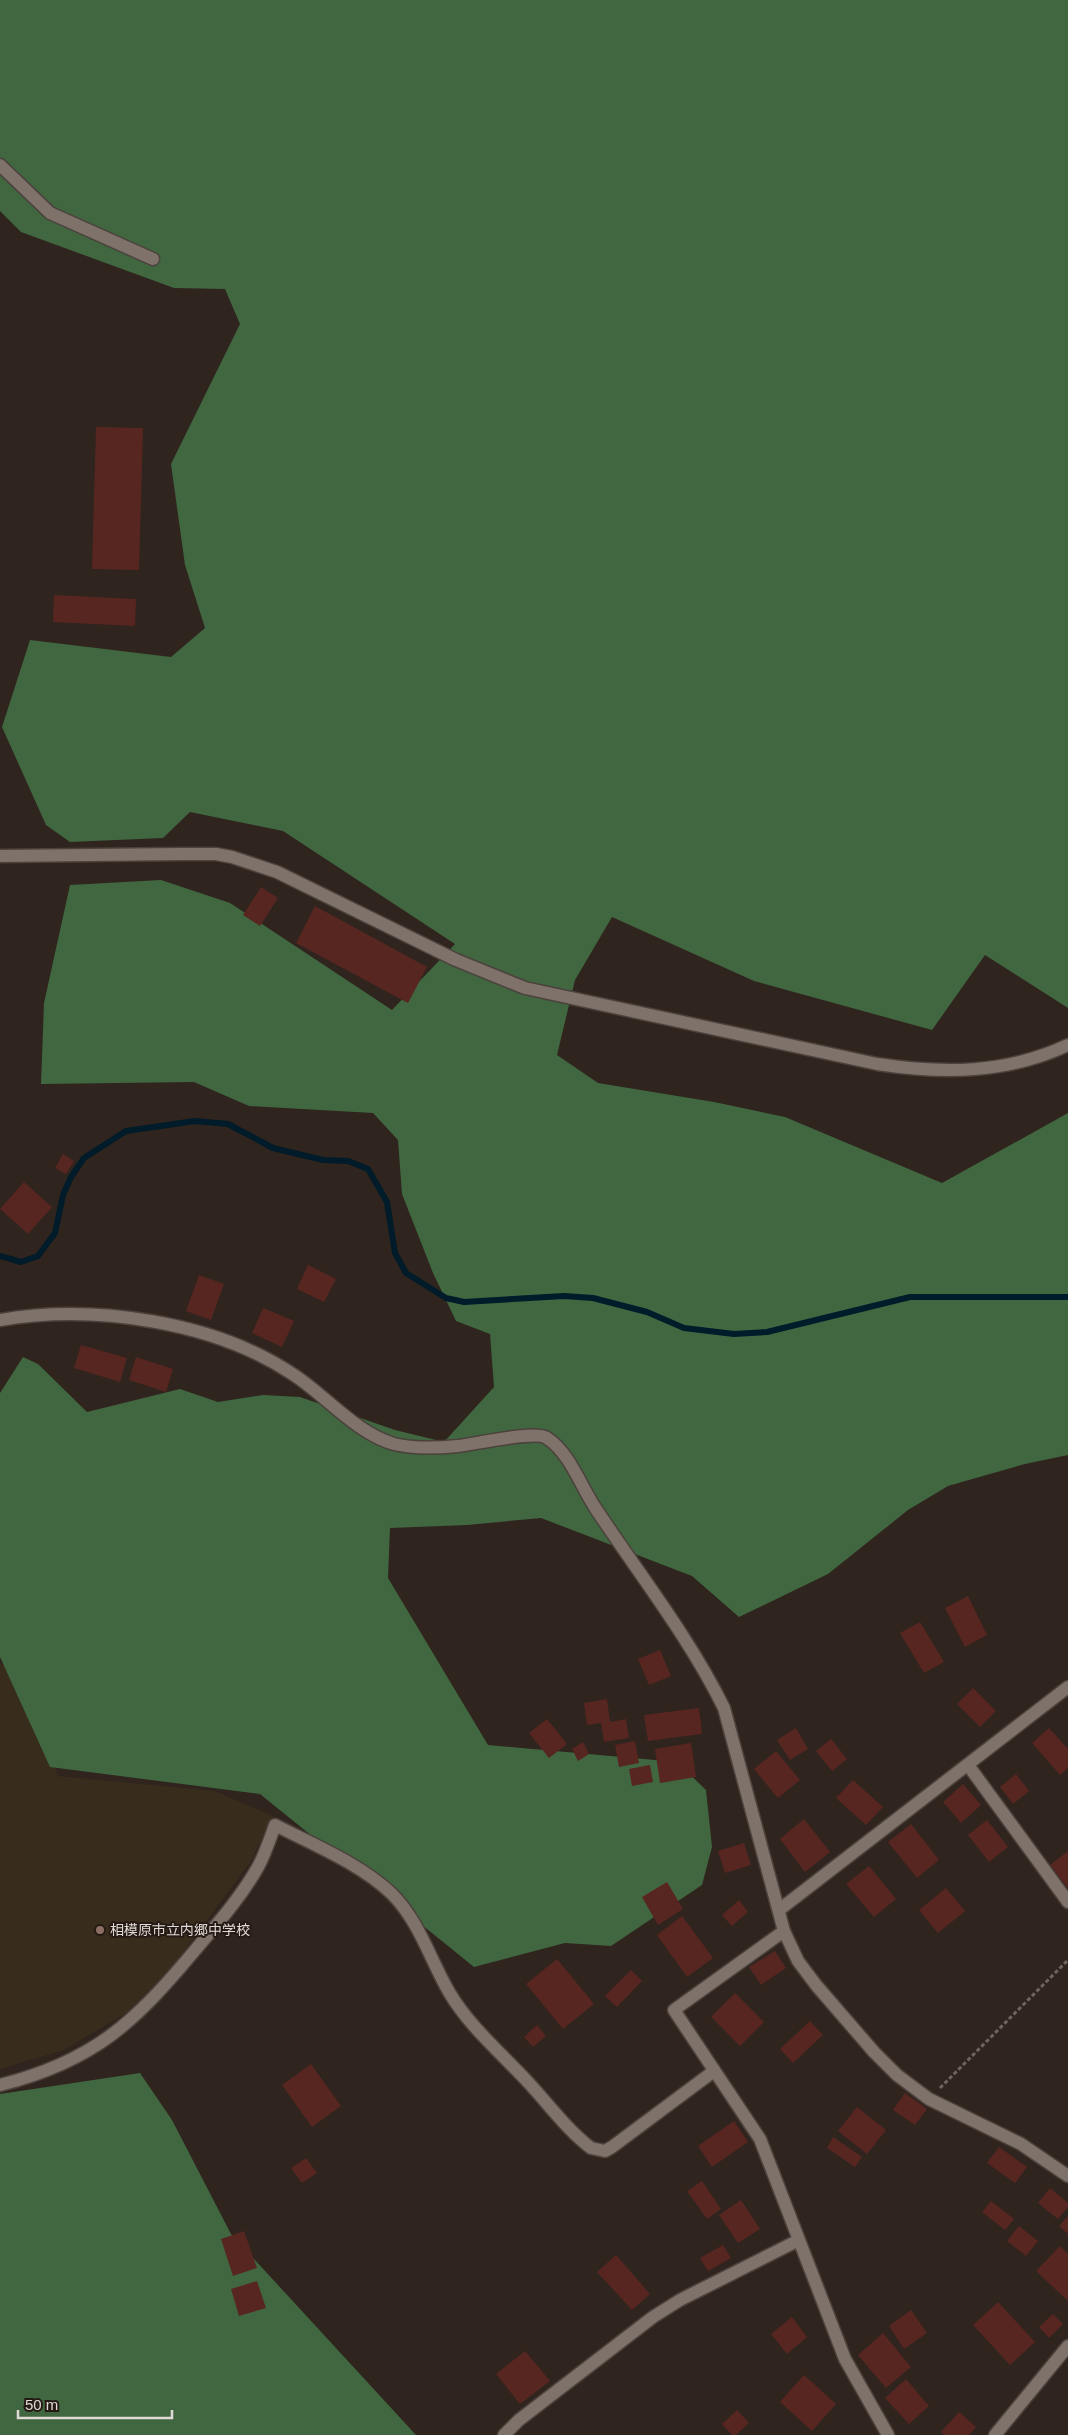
<svg xmlns="http://www.w3.org/2000/svg" width="1068" height="2435" font-family="Arial,'Noto Sans JP',sans-serif">
<style>
.education{fill:#382c1d}
.forest{fill:#406740}
.lines{fill:none;stroke-linecap:round;stroke-linejoin:round}
.stream{stroke:#001b29;stroke-width:6}
.building{fill:#582621}
.minor-casing{stroke:#4c423d;stroke-width:15}
.path{stroke:#6f655f;stroke-width:3;stroke-dasharray:4 2.5;stroke-linecap:butt}
.minor{stroke:#7f726a;stroke-width:12}
.education-dot{fill:#8d6e63;stroke:#251b14;stroke-width:2}
.labels{text-anchor:middle;stroke-width:4;stroke-linejoin:round;paint-order:stroke}
.poi-label{font-size:14px;fill:#e1d9d5;stroke:#251b14;text-anchor:start}
</style>
<rect width="100%" height="100%" fill="#2f241e"/>
<path class="education" d="M 0,1663 L 8,1668 L 37,1705 L 58,1776 L 215,1791 L 273,1816 L 251,1861 L 148,2000 L 64,2050 L 0,2069 Z"/>
<path class="forest" d="M 0,0 L 1068,0 L 1068,1008 L 985,955 L 932,1030 L 754,981 L 612,917 L 575,980 L 557,1055 L 598,1083 L 714,1102 L 785,1117 L 942,1183 L 1068,1113 L 1068,1455 L 1025,1464 L 948,1486 L 908,1510 L 828,1574 L 739,1617 L 692,1576 L 541,1518 L 467,1525 L 390,1528 L 388,1578 L 488,1745 L 677,1762 L 706,1790 L 712,1847 L 702,1885 L 611,1946 L 565,1943 L 474,1967 L 260,1794 L 50,1767 L 0,1657 L 0,1393 L 23,1357 L 38,1364 L 87,1412 L 180,1389 L 218,1402 L 263,1395 L 300,1397 L 395,1430 L 444,1442 L 494,1387 L 490,1334 L 456,1321 L 433,1273 L 402,1194 L 398,1140 L 373,1113 L 249,1106 L 194,1082 L 41,1084 L 44,1003 L 70,885 L 161,880 L 230,903 L 392,1010 L 455,944 L 283,831 L 190,812 L 163,838 L 70,842 L 46,825 L 2,727 L 30,640 L 171,657 L 205,628 L 185,565 L 171,464 L 240,324 L 225,289 L 174,288 L 21,232 L 0,211 Z
M 140,2073 L 172,2120 L 231,2234 L 416,2435 L 0,2435 L 0,2094 Z"/>
<g class="lines">
<path class="stream" d="M 0,1256 L 21,1262 L 38,1256 L 55,1233 L 63,1195 L 71,1177 L 84,1158 L 126,1131 L 195,1121 L 228,1124 L 273,1148 L 323,1160 L 348,1161 L 368,1169 L 387,1202 L 395,1253 L 406,1273 L 446,1298 L 464,1302 L 564,1296 L 593,1298 L 647,1312 L 684,1328 L 734,1334 L 767,1332 L 910,1297 L 1068,1297"/>
</g>
<path class="building" d="M 96,427 L 143,428 L 139,570 L 92,569 Z
M 54,595 L 136,599 L 135,626 L 53,622 Z
M 261,887 L 278,898 L 260,926 L 243,915 Z
M 315,906 L 427,967 L 408,1003 L 296,943 Z
M 63,1154 L 74,1161 L 66,1174 L 55,1168 Z
M 24,1182 L 52,1207 L 28,1234 L 0,1209 Z
M 308,1265 L 336,1279 L 324,1302 L 297,1289 Z
M 199,1275 L 224,1284 L 211,1320 L 186,1311 Z
M 263,1308 L 294,1321 L 282,1347 L 252,1333 Z
M 81,1345 L 127,1358 L 120,1382 L 74,1368 Z
M 136,1357 L 173,1369 L 166,1392 L 129,1380 Z
M 968,1596 L 987,1635 L 965,1647 L 945,1608 Z
M 920,1622 L 944,1662 L 924,1673 L 900,1633 Z
M 660,1650 L 671,1676 L 649,1685 L 638,1659 Z
M 973,1688 L 996,1711 L 980,1727 L 957,1704 Z
M 607,1699 L 610,1722 L 626,1719 L 629,1738 L 604,1742 L 601,1723 L 587,1725 L 584,1703 Z
M 699,1708 L 702,1734 L 648,1741 L 644,1715 Z
M 547,1719 L 567,1744 L 549,1758 L 529,1733 Z
M 796,1728 L 808,1749 L 790,1760 L 777,1740 Z
M 1049,1728 L 1068,1749 L 1068,1768 L 1060,1775 L 1032,1743 Z
M 831,1739 L 847,1759 L 832,1771 L 816,1751 Z
M 635,1741 L 639,1763 L 619,1767 L 615,1745 Z
M 583,1742 L 589,1754 L 578,1761 L 572,1749 Z
M 691,1743 L 696,1777 L 660,1783 L 655,1749 Z
M 776,1751 L 800,1780 L 778,1798 L 754,1769 Z
M 650,1765 L 653,1782 L 632,1786 L 629,1769 Z
M 1016,1774 L 1029,1791 L 1013,1804 L 1000,1787 Z
M 853,1780 L 883,1807 L 866,1825 L 836,1798 Z
M 963,1784 L 981,1805 L 961,1823 L 943,1802 Z
M 804,1819 L 830,1852 L 805,1872 L 780,1839 Z
M 987,1820 L 1008,1847 L 989,1862 L 968,1835 Z
M 911,1824 L 939,1860 L 917,1878 L 888,1842 Z
M 744,1843 L 751,1865 L 725,1873 L 718,1851 Z
M 1068,1851 L 1068,1888 L 1050,1865 Z
M 869,1866 L 896,1899 L 874,1917 L 846,1884 Z
M 667,1882 L 683,1909 L 658,1925 L 642,1897 Z
M 946,1888 L 965,1911 L 938,1933 L 919,1910 Z
M 739,1900 L 748,1912 L 732,1926 L 722,1915 Z
M 682,1916 L 713,1958 L 687,1977 L 657,1935 Z
M 775,1951 L 786,1968 L 761,1985 L 749,1967 Z
M 557,1959 L 594,2004 L 563,2029 L 526,1984 Z
M 631,1970 L 642,1981 L 617,2007 L 605,1996 Z
M 735,1993 L 764,2022 L 740,2046 L 711,2017 Z
M 810,2021 L 823,2035 L 793,2063 L 780,2049 Z
M 537,2025 L 546,2036 L 533,2047 L 524,2037 Z
M 311,2064 L 341,2106 L 312,2127 L 282,2085 Z
M 905,2093 L 927,2109 L 915,2125 L 893,2110 Z
M 857,2107 L 886,2130 L 867,2154 L 838,2131 Z
M 734,2121 L 748,2142 L 712,2167 L 698,2146 Z
M 833,2137 L 862,2157 L 855,2167 L 827,2148 Z
M 999,2147 L 1027,2167 L 1015,2183 L 987,2163 Z
M 306,2158 L 317,2173 L 302,2183 L 291,2168 Z
M 702,2181 L 721,2209 L 707,2219 L 687,2191 Z
M 1050,2188 L 1068,2203 L 1068,2207 L 1058,2219 L 1038,2203 Z
M 741,2200 L 760,2229 L 738,2243 L 719,2215 Z
M 991,2201 L 1014,2219 L 1005,2230 L 982,2212 Z
M 1068,2216 L 1068,2234 L 1059,2226 Z
M 1019,2226 L 1038,2241 L 1026,2256 L 1007,2241 Z
M 244,2231 L 257,2268 L 233,2276 L 221,2239 Z
M 723,2245 L 731,2258 L 708,2271 L 700,2258 Z
M 1060,2246 L 1068,2254 L 1068,2301 L 1036,2271 Z
M 616,2255 L 650,2294 L 632,2310 L 597,2272 Z
M 257,2281 L 266,2308 L 239,2316 L 231,2289 Z
M 998,2302 L 1035,2342 L 1010,2365 L 973,2325 Z
M 911,2310 L 927,2333 L 904,2349 L 889,2326 Z
M 1053,2314 L 1063,2324 L 1049,2338 L 1039,2327 Z
M 792,2317 L 807,2337 L 787,2354 L 771,2334 Z
M 883,2333 L 911,2367 L 886,2388 L 858,2355 Z
M 525,2351 L 550,2381 L 520,2404 L 496,2374 Z
M 804,2375 L 836,2404 L 812,2431 L 780,2402 Z
M 906,2379 L 929,2406 L 909,2424 L 885,2398 Z
M 737,2410 L 749,2423 L 736,2435 L 732,2435 L 722,2424 Z
M 959,2412 L 976,2427 L 969,2435 L 944,2435 L 941,2432 Z"/>
<g class="lines">
<g class="minor-casing">
<path id="minor" d="M 0,165 L 50,213 L 153,259
M 0,856 L 182,854 L 216,854 L 232,857 L 277,872 L 456,960 L 525,988 L 877,1064 C 943,1074 1006,1074 1068,1045
M 0,1320 C 93,1304 214,1321 294,1375 C 326,1396 356,1433 394,1444 C 414,1449 437,1448 458,1446 C 476,1444 535,1430 547,1438 C 570,1453 581,1487 596,1509 C 639,1574 689,1637 724,1708 L 784,1931 L 798,1961 L 816,1985 L 874,2052 L 897,2075 L 929,2099 L 1021,2144 L 1068,2176
M 968,1765 L 1068,1902
M 779,1910 L 1068,1687
M 784,1931 L 674,2010 L 760,2139 L 845,2359 L 888,2435
M 0,2085 C 95,2061 135,2022 196,1949 C 218,1923 241,1897 258,1867 C 265,1854 270,1839 275,1825 C 312,1844 361,1864 392,1894 C 419,1921 430,1959 449,1992 C 469,2026 499,2051 526,2080 C 547,2102 567,2130 591,2148 L 605,2151 L 612,2147 L 714,2071
M 504,2435 L 519,2420 L 653,2317 L 680,2300 L 799,2240
M 995,2435 L 1068,2346"/>
</g>
<path class="path" d="M 940,2088 L 1068,1960"/>
<use href="#minor" class="minor"/>
</g>
<circle class="education-dot" cx="100" cy="1930" r="5"/>
<g class="labels">
<g class="poi-label">
<text x="110" y="1935">相模原市立内郷中学校</text>
</g>
</g>
<path d="M18 2410v8h154v-8" fill="none" stroke="#e1d9d5" stroke-width="2.5"/>
<text x="25" y="2410" font-size="15" fill="#e1d9d5" stroke="#251b14" stroke-width="4" paint-order="stroke">50 m</text>
</svg>
